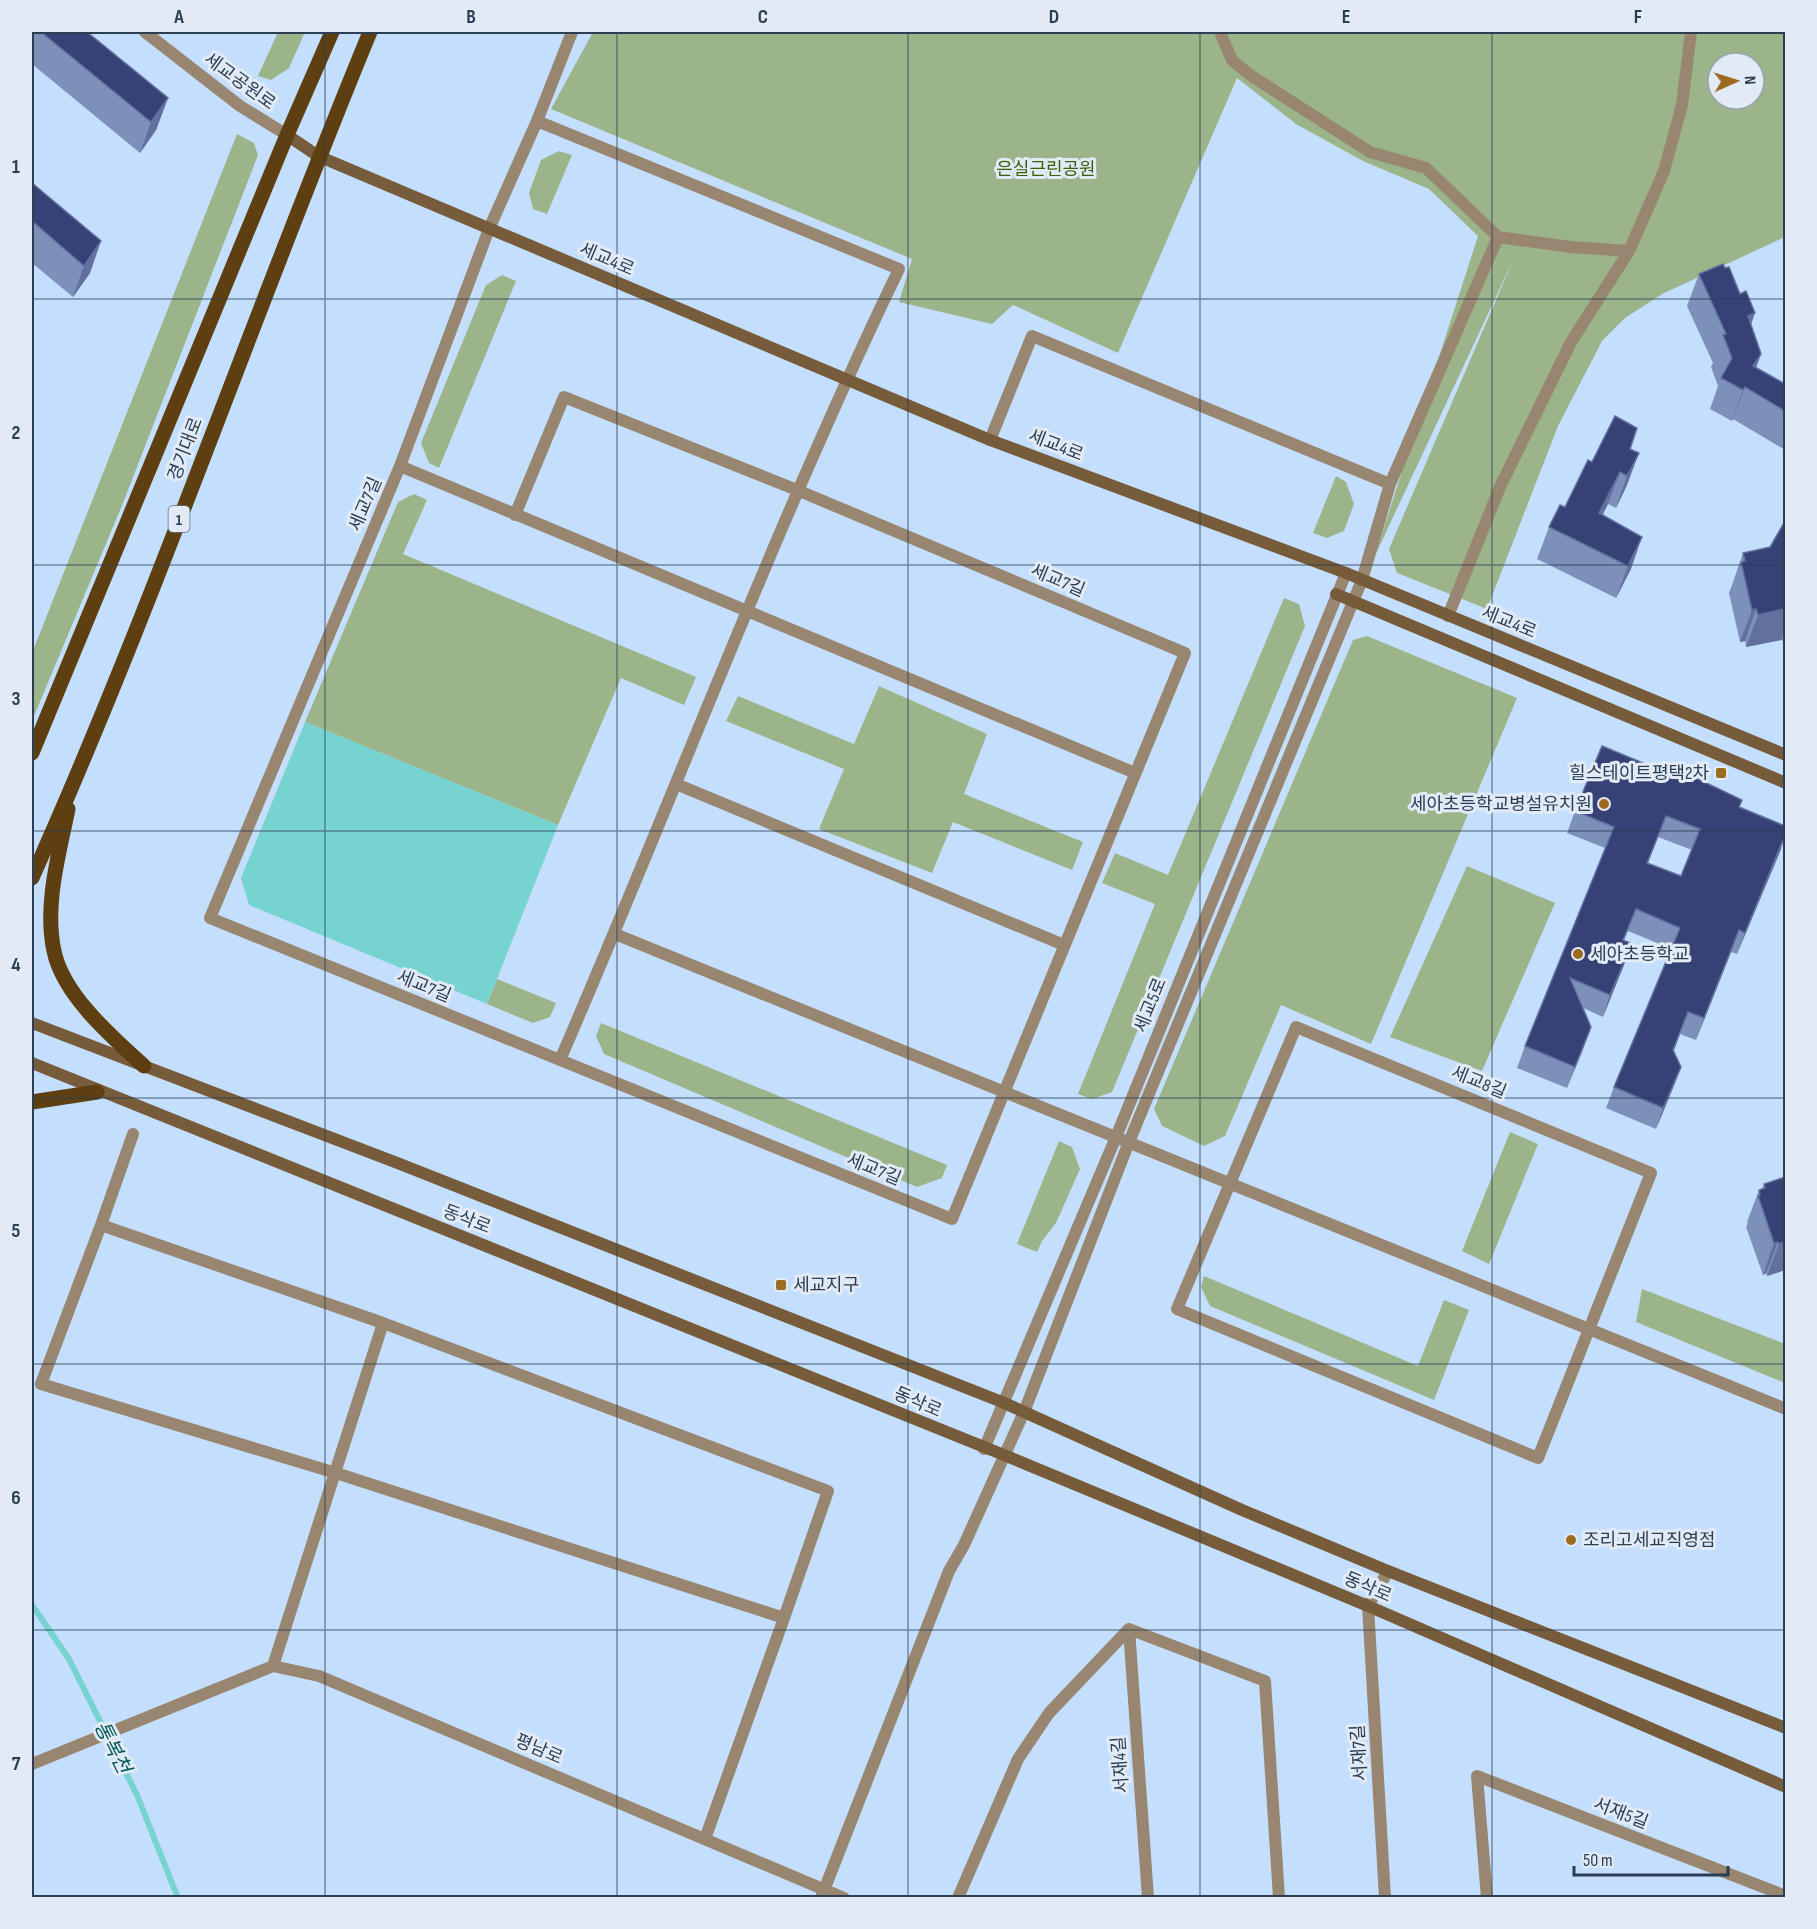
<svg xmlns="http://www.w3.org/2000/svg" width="1817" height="1929" font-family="'Sofia Sans Condensed','Noto Sans KR',sans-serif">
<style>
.green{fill:#9cb48a;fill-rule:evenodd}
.water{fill:#76d3cf}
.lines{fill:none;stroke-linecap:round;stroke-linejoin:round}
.stream{stroke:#76d3cf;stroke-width:6}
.street{stroke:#988670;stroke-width:12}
.secondary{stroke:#775c3b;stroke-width:12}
.primary{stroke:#5e3f12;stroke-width:15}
.wall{fill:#7d90ba;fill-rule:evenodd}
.shaded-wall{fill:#61709e}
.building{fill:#364175;stroke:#61709e;stroke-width:1.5;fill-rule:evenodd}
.grid{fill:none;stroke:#2c3e53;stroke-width:1.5;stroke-opacity:0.55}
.poi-dot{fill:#9d6b20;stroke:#e1eaf5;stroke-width:2}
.labels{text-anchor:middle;stroke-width:6;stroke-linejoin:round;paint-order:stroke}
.shield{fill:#e1eaf5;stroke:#627284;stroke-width:1.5}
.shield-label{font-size:16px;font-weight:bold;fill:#2c3e53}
.street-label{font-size:18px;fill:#2c3e53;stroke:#e1eaf5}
.park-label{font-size:18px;fill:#3a610b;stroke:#e1eaf5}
.poi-label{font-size:18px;fill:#2c3e53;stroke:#e1eaf5;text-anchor:start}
.water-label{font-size:20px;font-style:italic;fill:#035958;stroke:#e1eaf5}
.neatline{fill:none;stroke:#2c3e53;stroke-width:2}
.grid-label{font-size:20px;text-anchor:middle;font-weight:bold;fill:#2c3e53}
</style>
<rect width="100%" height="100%" fill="#c4dffe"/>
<path class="green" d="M 278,32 L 305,32 L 289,68 L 271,80 L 258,76 Z
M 593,32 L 1785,32 L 1785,237 L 1662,294 L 1625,318 L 1602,341 L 1558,426 L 1487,609 L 1397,573 L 1389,549 L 1514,258 L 1374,558 L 1478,236 L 1429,189 L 1363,161 L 1296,124 L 1237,78 L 1118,353 L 1013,305 L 992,324 L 899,302 L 912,259 L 551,109 ZM 1718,63 L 1754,63 L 1754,99 L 1718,99 Z
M 237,134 L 254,143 L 258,155 L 123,503 L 32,721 L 32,653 Z
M 559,151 L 572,155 L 547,214 L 533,209 L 529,193 L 541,160 Z
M 502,275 L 516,281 L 439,468 L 429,463 L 421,443 L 486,285 Z
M 1336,476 L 1346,482 L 1354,504 L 1344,531 L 1327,538 L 1313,533 Z
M 414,494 L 427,500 L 403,554 L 696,677 L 684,705 L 621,678 L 558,825 L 305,722 L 398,502 Z
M 1284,598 L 1299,604 L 1305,626 L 1112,1092 L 1092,1099 L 1078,1094 L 1155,904 L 1102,883 L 1115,853 L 1168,875 Z
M 1367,636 L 1517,698 L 1371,1044 L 1281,1005 L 1225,1136 L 1204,1146 L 1162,1126 L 1154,1109 L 1353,640 Z
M 879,686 L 987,734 L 964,794 L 1083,842 L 1072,870 L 953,822 L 932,873 L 819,829 L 844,769 L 726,721 L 738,696 L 854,744 Z
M 1467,866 L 1555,903 L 1482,1071 L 1390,1037 Z
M 497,979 L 556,1003 L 550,1017 L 533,1023 L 487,1004 Z
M 601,1023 L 947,1165 L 942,1178 L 917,1187 L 604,1054 L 596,1036 Z
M 1510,1132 L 1538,1144 L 1489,1264 L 1462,1251 Z
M 1059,1141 L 1072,1147 L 1080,1169 L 1056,1223 L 1042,1241 L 1037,1252 L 1017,1244 Z
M 1204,1276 L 1418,1366 L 1444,1300 L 1469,1310 L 1434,1400 L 1210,1306 L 1201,1287 Z
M 1642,1289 L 1785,1344 L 1785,1383 L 1636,1322 Z"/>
<path class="water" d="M 305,722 L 558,825 L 487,1004 L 249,905 L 241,878 Z"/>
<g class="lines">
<path class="stream" d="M 32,1605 L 69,1659 L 137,1795 L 178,1898"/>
<path class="street" d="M 145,32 L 240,106 L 287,135
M 1220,32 L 1232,60 L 1250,75 L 1370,152 L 1426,168 L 1498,237 L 1390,484
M 537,121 L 572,32
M 1498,237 L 1571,247 L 1629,251
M 400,466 L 1135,773
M 515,515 L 564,397 L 797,490 L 1185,653 L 952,1219 L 210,918 L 400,466 L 489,229 L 537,121 L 899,269 C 774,528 674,797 560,1060
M 1448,616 L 1500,487 L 1571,342 L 1629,251 L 1664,171 L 1682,105 L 1691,32
M 676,784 L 1064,945
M 615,934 L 1786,1409
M 1296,1027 L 1651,1173 L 1538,1458 L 1177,1309 Z
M 133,1134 L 101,1225 L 383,1323 L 273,1666
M 101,1225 L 41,1384 L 336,1473 L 784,1618 L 828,1491 L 383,1323
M 984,1449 L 1116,1137 L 1346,573
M 1129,1629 L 1265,1681 L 1279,1898
M 1129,1629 L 1148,1898
M 32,1764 L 273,1666 L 319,1676 L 844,1898
M 705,1839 L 784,1618
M 821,1898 L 949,1571 L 964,1545 L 1024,1412 L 1129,1142 L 1362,580 L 1390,484 L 1032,336 L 990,440
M 958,1898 L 1018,1759 L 1049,1713 L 1129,1629
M 1385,1898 L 1368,1606 L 1388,1571
M 1487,1898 L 1477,1776 L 1786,1896"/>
<path class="secondary" d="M 287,135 L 318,156 L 990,440 L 1346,573 L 1786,755
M 1336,594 L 1786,783
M 32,1023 L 400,1164 L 1002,1402 L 1242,1510 L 1388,1571 L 1786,1728
M 32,1063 L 1004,1455 L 1368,1606 L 1786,1787"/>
<path class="primary" d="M 32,753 L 287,135 L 332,32
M 68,809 C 59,854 44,905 54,951 C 63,995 112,1037 144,1066
M 32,878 C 156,601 254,312 370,32
M 32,1102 L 97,1092"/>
</g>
<path class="wall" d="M 32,32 L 87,32 L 168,98 L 156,130 L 140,153 L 32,64 Z
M 32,183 L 90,273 L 73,297 L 32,263 Z
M 1699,274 L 1751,324 L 1761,354 L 1756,368 L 1785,384 L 1785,450 L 1733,419 L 1732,421 L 1710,409 L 1718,386 L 1711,367 L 1713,363 L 1687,306 Z
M 1630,449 L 1627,485 L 1616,508 L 1608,504 L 1603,514 L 1631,569 L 1616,598 L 1537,559 L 1549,527 L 1565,507 L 1592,462 Z
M 1785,521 L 1785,642 L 1781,640 L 1746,647 L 1745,641 L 1740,642 L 1729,593 L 1732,585 L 1743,553 L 1770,547 Z
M 1739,807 L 1781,849 L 1737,954 L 1731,952 L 1696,1040 L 1680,1034 L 1674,1051 L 1681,1067 L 1673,1088 L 1656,1129 L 1606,1108 L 1614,1087 L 1672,949 L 1628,931 L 1624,940 L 1624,965 L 1603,1017 L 1583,1008 L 1583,1049 L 1567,1088 L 1517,1068 L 1525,1046 L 1605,848 L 1567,833 L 1575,811 ZM 1658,837 L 1692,850 L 1681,876 L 1648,863 Z
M 1764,1184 L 1785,1270 L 1767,1276 L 1766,1273 L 1763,1275 L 1746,1227 L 1748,1223 L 1747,1222 L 1759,1190 L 1762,1189 Z"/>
<path class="shaded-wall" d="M 168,98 L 156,130 L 140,153 L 151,122 Z
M 101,241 L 90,273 L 73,297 L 84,266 Z
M 1755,313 L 1744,345 L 1748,316 Z
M 1761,354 L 1749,386 L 1753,366 Z
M 1745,387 L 1733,419 L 1732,421 L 1743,390 Z
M 1639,453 L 1627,485 L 1616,508 L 1627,476 Z
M 1620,472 L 1608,504 L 1588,544 L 1599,513 Z
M 1642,537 L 1631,569 L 1616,598 L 1628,566 Z
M 1756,609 L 1745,641 L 1740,642 L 1752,610 Z
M 1785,609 L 1785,627 L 1781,640 L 1746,647 L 1758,615 Z
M 1666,816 L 1658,837 L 1639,884 L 1647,863 Z
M 1785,835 L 1781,849 L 1737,954 L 1745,933 Z
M 1739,930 L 1731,952 L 1696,1040 L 1704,1018 Z
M 1632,944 L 1624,965 L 1603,1017 L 1610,995 Z
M 1591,1027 L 1583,1049 L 1567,1088 L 1575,1067 Z
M 1681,1067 L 1673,1088 L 1656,1129 L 1663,1108 Z
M 1778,1242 L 1766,1273 L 1763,1275 L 1774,1243 Z
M 1785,1242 L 1785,1270 L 1767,1276 L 1779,1244 Z"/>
<path class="building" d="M 41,32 L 87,32 L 168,98 L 151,122 Z
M 32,183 L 101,241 L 84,266 L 32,221 Z
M 1723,264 L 1725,268 L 1729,267 L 1740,294 L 1746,291 L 1755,313 L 1748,316 L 1761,354 L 1753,366 L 1785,384 L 1785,411 L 1745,387 L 1743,390 L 1721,378 L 1732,358 L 1723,335 L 1726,334 L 1699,274 Z
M 1615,416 L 1637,428 L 1630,449 L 1639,453 L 1627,476 L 1620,472 L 1599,513 L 1642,537 L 1628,566 L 1549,527 L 1560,505 L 1565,507 L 1588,460 L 1592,462 Z
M 1785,521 L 1785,609 L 1758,615 L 1756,609 L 1752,610 L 1741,562 L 1745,561 L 1743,553 L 1770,547 Z
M 1602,746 L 1655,768 L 1657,763 L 1698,779 L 1742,800 L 1739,807 L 1785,826 L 1785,835 L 1745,933 L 1739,930 L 1704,1018 L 1688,1012 L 1673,1050 L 1681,1067 L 1663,1108 L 1614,1087 L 1680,928 L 1636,909 L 1623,940 L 1632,944 L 1610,995 L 1570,978 L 1591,1027 L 1575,1067 L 1525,1046 L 1614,827 L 1575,811 ZM 1666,816 L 1700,829 L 1681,876 L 1647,863 Z
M 1785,1177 L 1785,1242 L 1779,1244 L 1778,1242 L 1774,1243 L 1758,1196 L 1760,1195 L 1759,1190 L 1765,1188 L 1764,1184 Z"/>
<path class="grid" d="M 325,32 L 325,1898M 617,32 L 617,1898M 908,32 L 908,1898M 1200,32 L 1200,1898M 1492,32 L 1492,1898M 32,299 L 1786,299M 32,565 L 1786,565M 32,831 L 1786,831M 32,1098 L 1786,1098M 32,1364 L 1786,1364M 32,1630 L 1786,1630"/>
<g class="poi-dot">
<rect x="1715" y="767" width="12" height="12" rx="3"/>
<circle cx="1604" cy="804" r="6"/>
<circle cx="1578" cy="954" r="6"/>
<rect x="775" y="1279" width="12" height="12" rx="3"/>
<circle cx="1571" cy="1540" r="6"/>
</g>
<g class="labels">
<rect class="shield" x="168.5" y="506" width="21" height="26" rx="4.5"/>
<g class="shield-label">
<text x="179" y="525">1</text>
</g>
<g class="street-label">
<text transform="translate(240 81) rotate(36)" y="6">세교공원로</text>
<text transform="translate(607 259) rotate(23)" y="6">세교4로</text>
<text transform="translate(1056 445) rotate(21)" y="6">세교4로</text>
<text transform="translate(185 449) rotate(-69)" y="6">경기대로</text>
<text transform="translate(365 504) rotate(-67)" y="6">세교7길</text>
<text transform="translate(1058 580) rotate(23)" y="6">세교7길</text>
<text transform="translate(1509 622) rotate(22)" y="6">세교4로</text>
<text transform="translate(424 986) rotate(22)" y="6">세교7길</text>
<text transform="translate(1150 1005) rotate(-68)" y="6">세교5로</text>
<text transform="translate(1479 1082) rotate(22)" y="6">세교8길</text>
<text transform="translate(874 1169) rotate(22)" y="6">세교7길</text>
<text transform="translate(467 1219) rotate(21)" y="6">동삭로</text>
<text transform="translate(918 1402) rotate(23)" y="6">동삭로</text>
<text transform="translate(1368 1587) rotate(23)" y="6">동삭로</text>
<text transform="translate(539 1749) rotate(23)" y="6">평남로</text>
<text transform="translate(1359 1753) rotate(-93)" y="6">서재7길</text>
<text transform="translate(1120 1765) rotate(-94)" y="6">서재4길</text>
<text transform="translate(1621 1813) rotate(21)" y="6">서재5길</text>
</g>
<g class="park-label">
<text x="1046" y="175">은실근린공원</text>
</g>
<g class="poi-label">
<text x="1709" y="779" text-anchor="end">힐스테이트평택2차</text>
<text x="1592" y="810" text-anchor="end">세아초등학교병설유치원</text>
<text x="1590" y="960">세아초등학교</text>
<text x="793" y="1291">세교지구</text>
<text x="1583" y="1546">조리고세교직영점</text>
</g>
<g class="water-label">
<text transform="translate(113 1747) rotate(63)" y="7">통복천</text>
</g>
</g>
<rect width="1817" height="1929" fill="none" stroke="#e1eaf5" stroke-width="66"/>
<g transform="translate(1736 81) rotate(87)"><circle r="28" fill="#e1eaf5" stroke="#99a5b4" stroke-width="1.5"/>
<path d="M0-4.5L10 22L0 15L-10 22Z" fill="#9d6b20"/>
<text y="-9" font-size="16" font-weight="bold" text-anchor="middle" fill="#2c3e53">N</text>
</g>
<path d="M1574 1866v9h154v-9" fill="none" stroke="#2c3e53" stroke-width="3"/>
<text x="1583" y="1866" font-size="18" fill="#2c3e53" stroke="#e1eaf5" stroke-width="4.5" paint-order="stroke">50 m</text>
<rect x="33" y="33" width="1751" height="1863" class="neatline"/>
<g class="grid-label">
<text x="179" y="23">A</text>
<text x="471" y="23">B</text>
<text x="763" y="23">C</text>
<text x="1054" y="23">D</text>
<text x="1346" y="23">E</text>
<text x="1638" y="23">F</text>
<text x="16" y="173">1</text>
<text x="16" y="439">2</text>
<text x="16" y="705">3</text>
<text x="16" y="971">4</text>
<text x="16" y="1237">5</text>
<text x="16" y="1504">6</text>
<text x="16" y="1770">7</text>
</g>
</svg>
